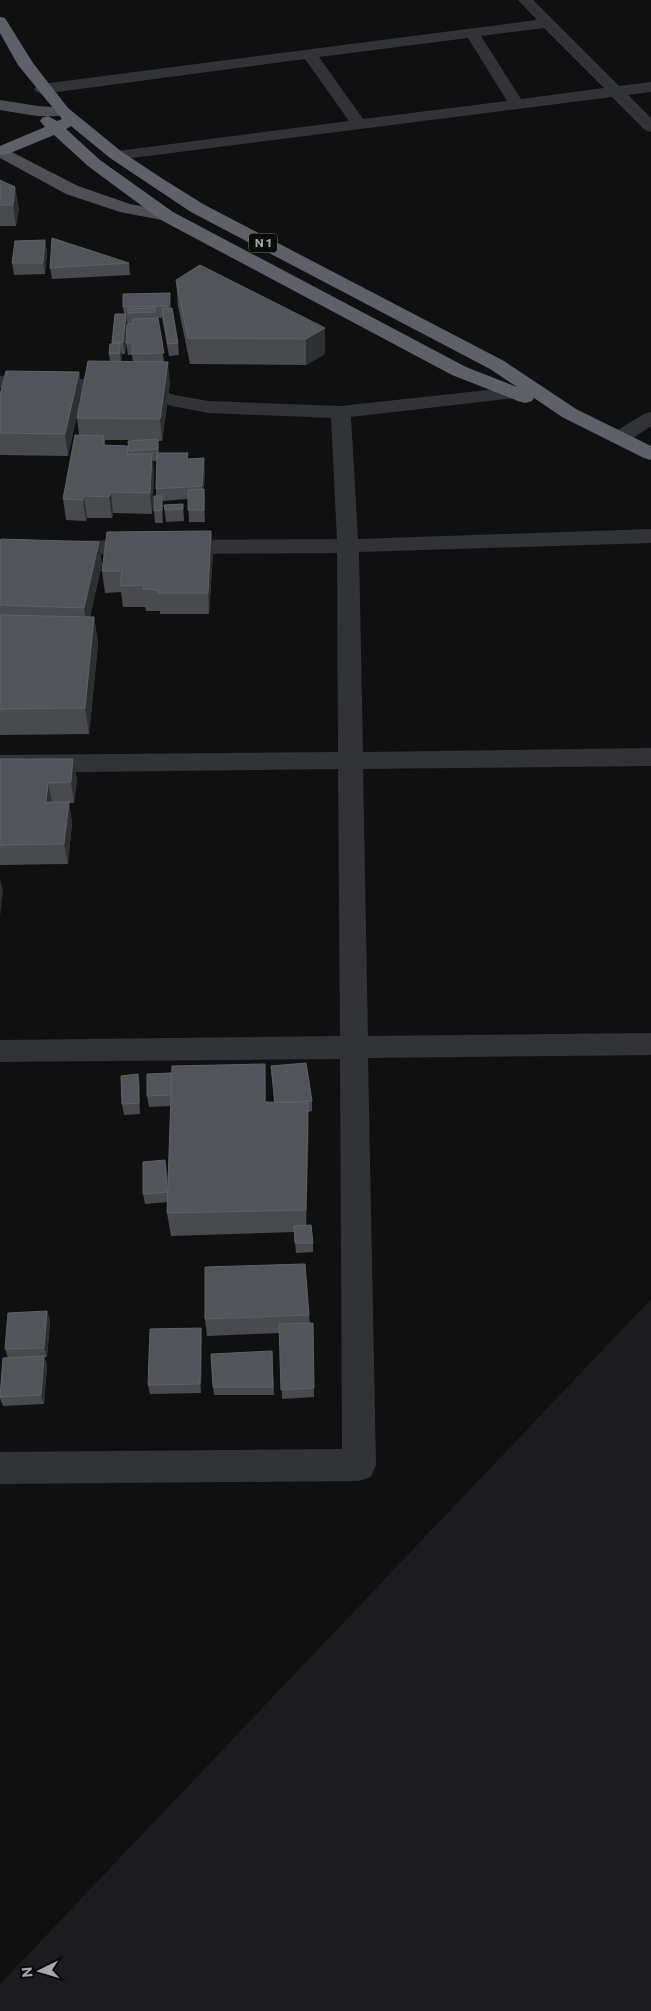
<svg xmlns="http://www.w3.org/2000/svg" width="651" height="2011" font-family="Commissioner,sans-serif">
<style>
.built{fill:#1c1c1e}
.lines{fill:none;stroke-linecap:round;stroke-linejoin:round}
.minor{fill:#313336;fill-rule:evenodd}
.major{fill:#4e5055;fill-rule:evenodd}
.highway{fill:#5e6167;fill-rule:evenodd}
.wall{fill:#484a4e;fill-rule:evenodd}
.shaded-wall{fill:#2d2f31}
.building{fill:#515459;stroke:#5e6267}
.labels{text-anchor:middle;stroke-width:4;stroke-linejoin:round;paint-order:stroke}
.shield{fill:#0b0b0c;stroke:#757a80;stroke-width:1}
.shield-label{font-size:12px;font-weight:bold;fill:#a2a9b1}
</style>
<rect width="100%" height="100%" fill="#101011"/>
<path class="built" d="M 651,1299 L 651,2011 L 0,2011 L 0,1984 Z"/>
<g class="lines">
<path class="minor" d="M 518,0 L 533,0 L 619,86 L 651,82 L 651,92 L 628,95 L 651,118 L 651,132 L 645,130 L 612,97 L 116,160 L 110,158 L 108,155 L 110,152 L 349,121 L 305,59 L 42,94 L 37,92 L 34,89 L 37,86 L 42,84 L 537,20 ZM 544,28 L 604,88 L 521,99 L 481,36 ZM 468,38 L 507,101 L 363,119 L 319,57 Z
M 0,376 L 108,380 L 142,385 L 175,395 L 208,401 L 341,406 L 534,385 L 541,387 L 544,391 L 541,395 L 351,417 L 358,539 L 651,529 L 651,543 L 359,552 L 363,752 L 651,748 L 651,766 L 363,769 L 368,1036 L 651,1033 L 651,1055 L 368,1058 L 376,1465 L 371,1477 L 359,1481 L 0,1484 L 0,1452 L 342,1449 L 340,1059 L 0,1062 L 0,1040 L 340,1036 L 338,769 L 0,773 L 0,755 L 338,752 L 337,553 L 0,555 L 0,541 L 337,539 L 331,418 L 208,413 L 172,406 L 140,396 L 108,392 L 0,388 Z
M 651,412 L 651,426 C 639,434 626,446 611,442 L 608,438 L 611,434 L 644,414 Z"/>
<path class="major" d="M 0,100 L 38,106 L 68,108 L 70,111 L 68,114 C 46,120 22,113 0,110 Z
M 0,146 L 78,186 L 130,204 L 173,212 L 176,216 L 173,220 L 167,221 L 120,212 L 66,194 L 0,158 Z"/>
<path class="highway" d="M 0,17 L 5,18 L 33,63 L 68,108 L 122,152 L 163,179 L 203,204 L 504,361 L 576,409 L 651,446 L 651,460 L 644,458 L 562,417 L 534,398 L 532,401 L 525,403 L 518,401 L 452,375 L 161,220 L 88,166 L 54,135 L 8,154 L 0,155 L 0,146 L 45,127 L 40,121 L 42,118 L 48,116 L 57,121 L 62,119 L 18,65 L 0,33 ZM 71,126 L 110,158 L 191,212 L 490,369 L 517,387 L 466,367 L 173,212 L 100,160 L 66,129 Z"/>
</g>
<path class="wall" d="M 0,180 L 19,208 L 16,226 L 0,226 Z
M 45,240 L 47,252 L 45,274 L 14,275 L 12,263 Z
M 129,263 L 130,275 L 52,279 L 50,268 Z
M 176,280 L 325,328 L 325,354 L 306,365 L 190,364 L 178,306 Z
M 170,293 L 171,309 L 178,343 L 179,355 L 169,356 L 162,318 L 158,318 L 164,362 L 170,383 L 162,441 L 158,441 L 159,453 L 188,453 L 188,459 L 205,470 L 204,489 L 205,501 L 205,522 L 189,522 L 188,499 L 162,501 L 163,523 L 155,523 L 154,511 L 156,496 L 156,489 L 157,461 L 153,461 L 154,475 L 152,514 L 113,513 L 112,518 L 87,518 L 86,521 L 66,520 L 63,499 L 79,435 L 77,418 L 110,361 L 109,354 L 112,342 L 124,314 L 123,307 ZM 127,333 L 126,343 L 128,355 L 132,355 L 133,362 L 121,362 L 121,354 L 125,354 ZM 105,440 L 140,440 L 128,441 L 129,454 L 128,446 L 105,445 Z
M 79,372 L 82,393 L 68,456 L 0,455 L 0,395 Z
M 183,504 L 184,521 L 166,522 L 164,505 Z
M 211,531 L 213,553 L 209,614 L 160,614 L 160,611 L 146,611 L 145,607 L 123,607 L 121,592 L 105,593 L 102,571 Z
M 0,542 L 102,563 L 90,617 L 94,617 L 98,644 L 89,734 L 0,735 Z
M 0,759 L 73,759 L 77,780 L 74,803 L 69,803 L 72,823 L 68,864 L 0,865 Z
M 271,1066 L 312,1101 L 312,1111 L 308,1112 L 306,1226 L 313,1243 L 313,1252 L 296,1253 L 294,1232 L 171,1236 L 167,1213 L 168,1202 L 145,1204 L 143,1194 L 167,1170 L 168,1190 L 171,1106 L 149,1107 L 147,1096 L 172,1079 L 266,1088 L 266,1102 L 274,1102 Z
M 140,1085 L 140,1114 L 124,1115 L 122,1104 Z
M 47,1311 L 50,1321 L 47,1357 L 44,1357 L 47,1365 L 44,1404 L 3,1406 L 0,1398 L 0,1392 L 8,1358 L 5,1349 Z
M 309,1315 L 310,1324 L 313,1323 L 314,1397 L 282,1399 L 280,1333 L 207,1336 L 205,1319 Z
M 201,1328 L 202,1337 L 201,1393 L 150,1394 L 148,1385 Z
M 272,1351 L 274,1395 L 214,1395 L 213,1387 Z"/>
<path class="shaded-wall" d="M 15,187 L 19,208 L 16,226 L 13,205 Z
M 45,240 L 47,252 L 45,274 L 43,263 Z
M 170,293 L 171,305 L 170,318 L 169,306 Z
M 126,314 L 128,326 L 125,354 L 123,342 Z
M 325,328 L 325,354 L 306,365 L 306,339 Z
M 120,343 L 122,355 L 121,365 L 120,353 Z
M 168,362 L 170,383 L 162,441 L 160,419 Z
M 79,372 L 82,393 L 68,456 L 65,434 Z
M 152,454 L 154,475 L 152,514 L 150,493 Z
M 204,458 L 205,470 L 203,499 L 202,486 Z
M 204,489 L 205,501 L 205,522 L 204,510 Z
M 111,492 L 113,513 L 112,518 L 109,497 Z
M 84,496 L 87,518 L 86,521 L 83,500 Z
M 162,496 L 163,508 L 163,523 L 162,510 Z
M 211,531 L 213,553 L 209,614 L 208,593 Z
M 99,542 L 102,563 L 87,629 L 84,608 Z
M 94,617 L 98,644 L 89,734 L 85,708 Z
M 73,759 L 77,780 L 74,803 L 71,782 Z
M 48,783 L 52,803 L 46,802 Z
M 69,802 L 72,823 L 68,864 L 64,844 Z
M 0,879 L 3,890 L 0,917 Z
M 265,1064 L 266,1088 L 266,1126 L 265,1102 Z
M 138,1074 L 140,1085 L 140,1114 L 139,1103 Z
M 308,1103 L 309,1126 L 306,1232 L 306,1210 Z
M 165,1160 L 167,1170 L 169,1202 L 167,1192 Z
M 47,1311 L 50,1321 L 47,1357 L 44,1348 Z
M 201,1328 L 202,1337 L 201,1393 L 200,1384 Z
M 44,1356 L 47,1365 L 44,1404 L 41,1395 Z"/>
<path class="building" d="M 0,180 L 15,187 L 13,205 L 0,205 Z
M 52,238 L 129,263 L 50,268 Z
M 45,240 L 43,263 L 12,263 L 15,241 Z
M 200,265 L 325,328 L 306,339 L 188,338 L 176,280 Z
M 170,293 L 169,306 L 123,307 L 123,294 Z
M 155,308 L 155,312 L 128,313 L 128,309 Z
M 172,308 L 178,343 L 168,344 L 162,309 Z
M 115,314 L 126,314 L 123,342 L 112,342 Z
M 158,318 L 164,353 L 132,354 L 133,343 L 126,343 L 127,325 L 133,323 L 133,319 Z
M 120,343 L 120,353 L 109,354 L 110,344 Z
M 88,361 L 168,362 L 160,419 L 77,418 Z
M 6,371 L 79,372 L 65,434 L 0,433 L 0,395 Z
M 75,435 L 104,436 L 103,445 L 128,446 L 127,454 L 152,454 L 150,493 L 111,492 L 109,497 L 84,496 L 83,500 L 63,499 Z
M 158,439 L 158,449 L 129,451 L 128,441 Z
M 157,453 L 188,453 L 187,459 L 204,458 L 202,486 L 156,489 Z
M 204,489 L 204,510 L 188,510 L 188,490 Z
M 154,496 L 162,496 L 162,510 L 154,511 Z
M 183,504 L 183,509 L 165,510 L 164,505 Z
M 211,531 L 208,593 L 158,593 L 159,590 L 143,589 L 144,585 L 120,586 L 122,571 L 102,571 L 107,532 Z
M 1,539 L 99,542 L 84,608 L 0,605 L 0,542 Z
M 0,615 L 94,617 L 85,708 L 0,709 Z
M 0,759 L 73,759 L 71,782 L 48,783 L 46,802 L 69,802 L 64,844 L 0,845 Z
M 306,1063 L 312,1101 L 293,1102 L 275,1102 L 271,1066 Z
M 265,1064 L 265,1102 L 308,1103 L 306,1210 L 167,1213 L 172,1066 Z
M 171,1073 L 171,1095 L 147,1096 L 147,1074 Z
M 138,1074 L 139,1103 L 122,1104 L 121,1076 Z
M 165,1160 L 167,1192 L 143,1194 L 143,1162 Z
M 311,1225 L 313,1243 L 295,1243 L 294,1226 Z
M 305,1264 L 309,1315 L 205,1319 L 205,1267 Z
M 47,1311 L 44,1348 L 5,1349 L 8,1313 Z
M 313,1323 L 314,1388 L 281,1390 L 279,1324 Z
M 201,1328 L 200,1384 L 148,1385 L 150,1329 Z
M 272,1351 L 273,1387 L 213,1387 L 211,1354 Z
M 44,1356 L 41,1395 L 0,1397 L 3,1358 Z"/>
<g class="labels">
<rect class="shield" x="249" y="233.5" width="28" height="19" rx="4"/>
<g class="shield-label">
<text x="263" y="247">N 1</text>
</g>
</g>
<g transform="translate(40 1971) rotate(265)" stroke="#0b0b0c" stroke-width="4" paint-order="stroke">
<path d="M0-4L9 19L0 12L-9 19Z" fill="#a2a9b1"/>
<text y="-8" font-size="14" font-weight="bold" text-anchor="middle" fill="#a2a9b1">N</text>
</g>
</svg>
